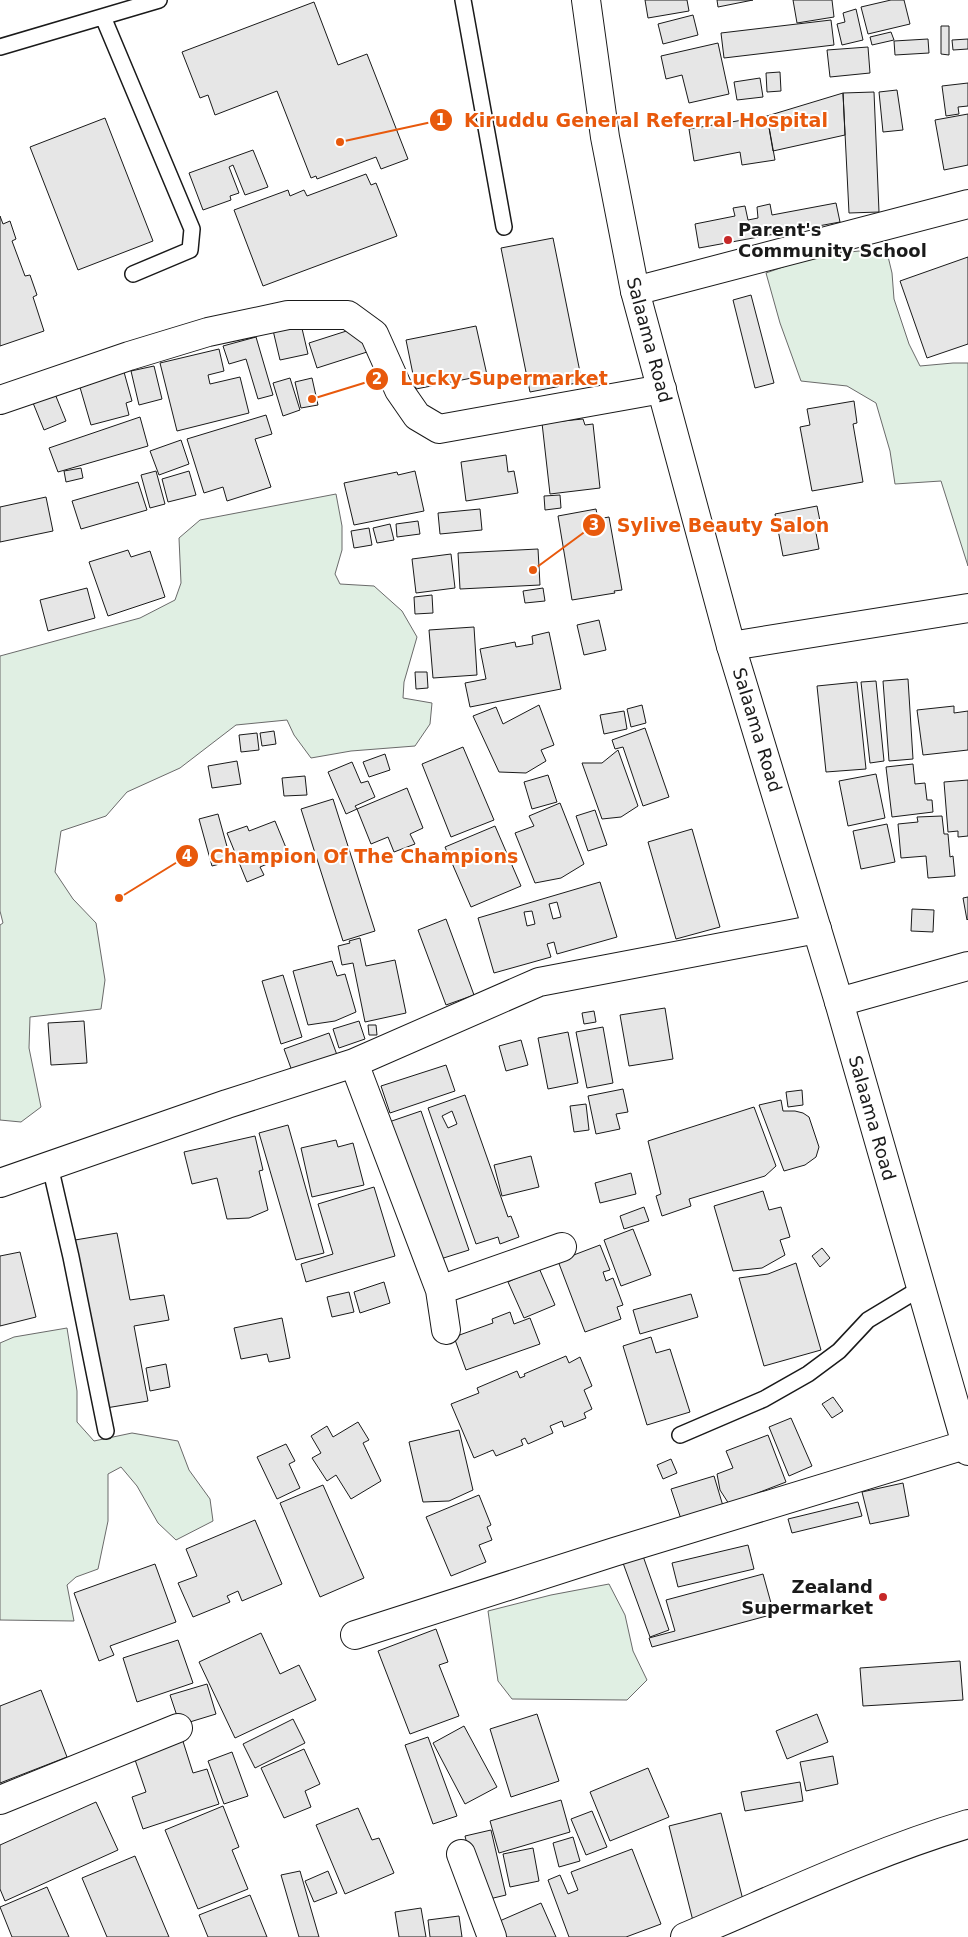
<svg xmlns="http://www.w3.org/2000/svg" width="968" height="1937" font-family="'DejaVu Sans',sans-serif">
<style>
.green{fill:#e0efe3;stroke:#6a6a6a}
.building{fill:#e6e6e6;stroke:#1a1a1a;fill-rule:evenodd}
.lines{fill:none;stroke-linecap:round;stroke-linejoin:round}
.lane-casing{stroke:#1a1a1a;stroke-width:18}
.street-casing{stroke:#1a1a1a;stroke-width:30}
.secondary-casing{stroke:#1a1a1a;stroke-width:30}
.lane{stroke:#fff;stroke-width:15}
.street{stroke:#fff;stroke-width:28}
.secondary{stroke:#fff;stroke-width:28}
.poi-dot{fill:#c62828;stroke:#fff;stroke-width:2}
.labels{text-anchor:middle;stroke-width:4;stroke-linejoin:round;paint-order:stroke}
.poi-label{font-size:18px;font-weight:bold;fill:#1a1a1a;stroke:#fff;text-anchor:start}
.street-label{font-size:18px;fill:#1a1a1a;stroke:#fff}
.leader{fill:none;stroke:#e8590c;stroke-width:2}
.callout-dot{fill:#e8590c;stroke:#fff;stroke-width:2}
.mark-label{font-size:15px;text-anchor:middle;font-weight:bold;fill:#fff}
.callout-label{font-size:19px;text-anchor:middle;font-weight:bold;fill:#e8590c;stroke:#fff;stroke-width:4;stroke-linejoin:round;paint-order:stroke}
</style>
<rect width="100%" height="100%" fill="#fff"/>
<path class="green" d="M 886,248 L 892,273 L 894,299 L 909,344 L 920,366 L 953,363 L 968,363 L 968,566 L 941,481 L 895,484 L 890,451 L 876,403 L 847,386 L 801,381 L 780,323 L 766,273 L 814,256 Z
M 336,494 L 342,526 L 342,550 L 335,574 L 340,584 L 374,586 L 402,611 L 417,637 L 404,682 L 403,698 L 432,703 L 430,724 L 415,746 L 351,751 L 311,758 L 294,735 L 287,720 L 236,725 L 180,768 L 127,792 L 106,816 L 61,831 L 55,872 L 73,899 L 96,923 L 105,980 L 101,1009 L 30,1017 L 29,1048 L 41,1107 L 21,1122 L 0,1120 L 0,925 L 3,923 L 0,911 L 0,656 L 140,618 L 175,600 L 181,583 L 179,538 L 200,520 Z
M 67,1328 L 77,1391 L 77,1422 L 94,1441 L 132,1433 L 178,1441 L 189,1470 L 210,1499 L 213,1521 L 176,1540 L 158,1523 L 137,1486 L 121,1467 L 108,1474 L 108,1521 L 98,1569 L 76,1577 L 67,1585 L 74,1621 L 0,1620 L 0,1343 L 14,1337 Z
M 609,1584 L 625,1615 L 633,1651 L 647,1680 L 627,1700 L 512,1699 L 498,1681 L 488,1611 L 551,1595 Z"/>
<path class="building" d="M 645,0 L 687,0 L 689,11 L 648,18 Z
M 717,0 L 753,0 L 718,7 Z
M 793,0 L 832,0 L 834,17 L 797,23 Z
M 891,0 L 904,0 L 910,24 L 868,34 L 861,7 Z
M 314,2 L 338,65 L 367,54 L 408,159 L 381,169 L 376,157 L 317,179 L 316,176 L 311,178 L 277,91 L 215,115 L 208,95 L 200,98 L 182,52 Z
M 856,9 L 863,40 L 842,45 L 837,24 L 845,22 L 843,13 Z
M 693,15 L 698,35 L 663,44 L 658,24 Z
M 831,20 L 834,45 L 724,58 L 721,33 Z
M 941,26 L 949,26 L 949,55 L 941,54 Z
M 891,32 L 894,40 L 872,45 L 870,37 Z
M 928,39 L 929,53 L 895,55 L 894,41 Z
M 968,39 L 968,49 L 953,50 L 952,40 Z
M 718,43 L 729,94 L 689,103 L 682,75 L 666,79 L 661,56 Z
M 868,47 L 870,73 L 830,77 L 827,50 Z
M 780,72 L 781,91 L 767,92 L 766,73 Z
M 760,78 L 763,97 L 737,100 L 734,82 Z
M 968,83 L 968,106 L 958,107 L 959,114 L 946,116 L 942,86 Z
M 897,90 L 903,130 L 883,132 L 879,92 Z
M 874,92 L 879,212 L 849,213 L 843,93 Z
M 843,93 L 845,135 L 773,151 L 767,116 Z
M 968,114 L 968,165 L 944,170 L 935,120 Z
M 767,116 L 775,160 L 742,165 L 740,152 L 694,161 L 689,129 Z
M 105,118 L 153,241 L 78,270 L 30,147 Z
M 253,150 L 268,187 L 245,195 L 233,165 L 229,167 L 239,193 L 230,196 L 231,200 L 203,210 L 189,173 Z
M 366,174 L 371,185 L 376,183 L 397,236 L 263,286 L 234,210 L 288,190 L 290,196 L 304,190 L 307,196 Z
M 836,203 L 840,222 L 699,248 L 695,224 L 735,216 L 733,208 L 745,206 L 748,220 L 758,218 L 757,207 L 770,204 L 772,215 Z
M 0,216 L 3,224 L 10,221 L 16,239 L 12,241 L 25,276 L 30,275 L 37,295 L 33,297 L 44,331 L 0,346 Z
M 553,238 L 582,382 L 530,392 L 501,248 Z
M 968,257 L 968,344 L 927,358 L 900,281 Z
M 751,295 L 774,383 L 755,388 L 733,300 Z
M 300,320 L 308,354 L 280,360 L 272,326 Z
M 476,326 L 487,375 L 416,389 L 406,340 Z
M 359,327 L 367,352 L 317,368 L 309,343 Z
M 256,337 L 273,395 L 258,399 L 246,359 L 229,364 L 223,346 Z
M 219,349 L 224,371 L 208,375 L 210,384 L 240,377 L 249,413 L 177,431 L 160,363 Z
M 154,366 L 162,399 L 139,405 L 131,371 Z
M 124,372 L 132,401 L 126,403 L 129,415 L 91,425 L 79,384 Z
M 290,378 L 300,410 L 283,416 L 273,383 Z
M 312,378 L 318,405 L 301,408 L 295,382 Z
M 53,389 L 66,421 L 44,430 L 31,398 Z
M 854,401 L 857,423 L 853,424 L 863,482 L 812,491 L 800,427 L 810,425 L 807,409 Z
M 266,415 L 272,434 L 255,439 L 271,487 L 227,501 L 223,487 L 204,493 L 187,439 Z
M 140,417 L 148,446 L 58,472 L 49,448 Z
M 583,419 L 585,425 L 593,424 L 600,488 L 550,494 L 542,423 Z
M 181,440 L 189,464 L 159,475 L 150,451 Z
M 506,455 L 508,472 L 514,471 L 518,493 L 466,501 L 461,462 Z
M 81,468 L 83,478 L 66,482 L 64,471 Z
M 156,471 L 165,504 L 150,508 L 141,475 Z
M 189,471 L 196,495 L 168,502 L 162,479 Z
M 415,471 L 424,511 L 354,525 L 344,483 L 397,472 L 398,475 Z
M 138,482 L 147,510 L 81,529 L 72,501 Z
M 560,495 L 561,508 L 545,510 L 544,496 Z
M 46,497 L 53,531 L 0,542 L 0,507 Z
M 817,506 L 820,521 L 814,522 L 819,549 L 783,556 L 775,514 Z
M 480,509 L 482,530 L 440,534 L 438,513 Z
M 596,509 L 598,519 L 609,517 L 622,590 L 614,591 L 615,593 L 572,600 L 558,516 Z
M 418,521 L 420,534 L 397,537 L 396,524 Z
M 390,524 L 394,540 L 377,543 L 373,528 Z
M 369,528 L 372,545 L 354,548 L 351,531 Z
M 538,549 L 540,585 L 460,589 L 458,553 Z
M 128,550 L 131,557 L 150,551 L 165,597 L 108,616 L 89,562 Z
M 451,554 L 455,588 L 416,593 L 412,559 Z
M 87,588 L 95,618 L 48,631 L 40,600 Z
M 543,588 L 545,601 L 525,603 L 523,591 Z
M 432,595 L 433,613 L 415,614 L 414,597 Z
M 599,620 L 606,650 L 584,655 L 577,625 Z
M 474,627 L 477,675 L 433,678 L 429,630 Z
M 549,632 L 561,689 L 470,707 L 465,683 L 486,679 L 480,649 L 515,642 L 516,647 L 533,644 L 532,636 Z
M 415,672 L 427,672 L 428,688 L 416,689 Z
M 908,679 L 913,759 L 889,761 L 883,681 Z
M 876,681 L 884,761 L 870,763 L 861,682 Z
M 857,682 L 866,769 L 826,772 L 817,686 Z
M 539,705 L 554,745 L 541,750 L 546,761 L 526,773 L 499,772 L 473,716 L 496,707 L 503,724 Z
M 642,705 L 646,723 L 631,727 L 627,709 Z
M 954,706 L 954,713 L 968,711 L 968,750 L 923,755 L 917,710 Z
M 624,711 L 627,729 L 604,734 L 600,715 Z
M 645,728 L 669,797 L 643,806 L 623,747 L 615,749 L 612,740 Z
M 274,731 L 276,744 L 262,746 L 260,733 Z
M 257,733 L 259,750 L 241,752 L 239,735 Z
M 463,747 L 494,820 L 451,837 L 422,764 Z
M 618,750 L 638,806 L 621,817 L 602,819 L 582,763 L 602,763 Z
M 385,754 L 390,770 L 369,777 L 363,762 Z
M 237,761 L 241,784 L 212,788 L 208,766 Z
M 352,762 L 361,783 L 368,781 L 375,797 L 355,806 L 357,809 L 346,814 L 328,772 Z
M 913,764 L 915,784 L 925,783 L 927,800 L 932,800 L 933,812 L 892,817 L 886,767 Z
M 876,774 L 885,818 L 848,826 L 839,781 Z
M 548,775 L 557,802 L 532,809 L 524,782 Z
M 305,776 L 307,795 L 284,796 L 282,778 Z
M 968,780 L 968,836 L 958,837 L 958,831 L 948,832 L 944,782 Z
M 407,788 L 423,828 L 410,834 L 415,844 L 394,852 L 388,837 L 371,844 L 357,809 Z
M 333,799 L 375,931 L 343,941 L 301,809 Z
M 560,803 L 584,864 L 561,878 L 535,883 L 515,833 L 534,826 L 529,816 Z
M 595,810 L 607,845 L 588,851 L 576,816 Z
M 218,814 L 231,861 L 212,866 L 199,819 Z
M 942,816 L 944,834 L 948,834 L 950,857 L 953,856 L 955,876 L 928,878 L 926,856 L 901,858 L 898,824 L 918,822 L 917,817 Z
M 275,821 L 289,855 L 260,867 L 264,875 L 247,882 L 227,833 L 247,826 L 249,831 Z
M 887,824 L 895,862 L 861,869 L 853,831 Z
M 495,826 L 521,886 L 471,907 L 445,847 Z
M 692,829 L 720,927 L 676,939 L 648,842 Z
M 600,882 L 617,937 L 557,954 L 554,942 L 547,944 L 551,957 L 494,973 L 478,918 ZM 557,902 L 561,917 L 553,919 L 549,904 ZM 532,911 L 535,924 L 527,926 L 524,912 Z
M 968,897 L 968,919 L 967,920 L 963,898 Z
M 912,909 L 934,910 L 933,932 L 911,931 Z
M 446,919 L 474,995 L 446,1005 L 418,930 Z
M 360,938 L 366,966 L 395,960 L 406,1013 L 365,1022 L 353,963 L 342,965 L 338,946 L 350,943 L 349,941 Z
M 332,961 L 337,976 L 345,974 L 356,1012 L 335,1021 L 308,1025 L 293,971 Z
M 283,975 L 302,1037 L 281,1044 L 262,981 Z
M 665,1008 L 673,1059 L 629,1066 L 620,1015 Z
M 594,1011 L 596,1022 L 584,1024 L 582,1013 Z
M 84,1021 L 87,1063 L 51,1065 L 48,1023 Z
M 359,1021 L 365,1039 L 339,1048 L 333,1029 Z
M 368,1025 L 376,1025 L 377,1035 L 369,1035 Z
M 603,1027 L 613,1083 L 587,1088 L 576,1032 Z
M 568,1032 L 578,1083 L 548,1089 L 538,1038 Z
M 329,1033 L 337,1055 L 292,1071 L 284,1049 Z
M 521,1040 L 528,1065 L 506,1071 L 499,1046 Z
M 446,1065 L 455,1091 L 390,1113 L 381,1086 Z
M 623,1089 L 628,1112 L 616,1114 L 620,1129 L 596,1134 L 588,1096 Z
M 802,1090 L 803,1105 L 788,1107 L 786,1092 Z
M 465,1095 L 508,1217 L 511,1216 L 519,1237 L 500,1244 L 498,1237 L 476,1244 L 428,1108 ZM 452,1111 L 457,1124 L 448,1128 L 442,1116 Z
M 781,1100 L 783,1111 L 795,1111 L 803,1113 L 809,1117 L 819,1147 L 816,1157 L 805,1165 L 784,1171 L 759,1105 Z
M 586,1104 L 589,1130 L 574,1132 L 570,1106 Z
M 754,1107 L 776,1166 L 765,1176 L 689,1199 L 691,1206 L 662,1216 L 656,1196 L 661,1194 L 648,1141 Z
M 421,1111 L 469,1250 L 434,1261 L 386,1123 Z
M 288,1125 L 324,1253 L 296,1260 L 259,1133 Z
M 255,1136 L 263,1170 L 259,1171 L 268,1210 L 249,1218 L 227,1219 L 217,1178 L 192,1184 L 184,1152 Z
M 336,1140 L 338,1147 L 353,1143 L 364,1185 L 312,1197 L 301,1148 Z
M 531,1156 L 539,1187 L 502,1196 L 494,1165 Z
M 631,1173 L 636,1194 L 600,1203 L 595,1183 Z
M 374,1187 L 395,1256 L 306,1282 L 301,1264 L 333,1254 L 318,1204 Z
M 763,1191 L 769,1210 L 781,1207 L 790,1237 L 780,1240 L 785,1255 L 762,1268 L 733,1271 L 714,1206 Z
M 644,1207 L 649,1221 L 624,1229 L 620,1216 Z
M 633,1229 L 651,1275 L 621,1286 L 604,1240 Z
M 117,1233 L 130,1300 L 164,1295 L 169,1320 L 134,1326 L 148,1401 L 106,1408 L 75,1240 Z
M 600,1245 L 610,1270 L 603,1272 L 606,1281 L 613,1278 L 623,1305 L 617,1307 L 621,1319 L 585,1332 L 558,1261 Z
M 822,1248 L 830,1258 L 820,1267 L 812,1256 Z
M 20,1252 L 36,1317 L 0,1326 L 0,1256 Z
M 796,1263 L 821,1350 L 764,1366 L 739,1278 L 768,1274 Z
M 539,1268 L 555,1305 L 524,1318 L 508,1282 Z
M 384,1282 L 390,1303 L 360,1313 L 354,1292 Z
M 349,1292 L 354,1312 L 332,1317 L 327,1297 Z
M 691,1294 L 698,1317 L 640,1334 L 633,1310 Z
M 510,1312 L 514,1324 L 530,1318 L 540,1344 L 466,1370 L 454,1337 L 493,1323 L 492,1319 Z
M 282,1318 L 290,1358 L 269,1362 L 267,1354 L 241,1359 L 234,1328 Z
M 651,1337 L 656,1353 L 670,1349 L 690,1412 L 647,1425 L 623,1346 Z
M 566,1356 L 569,1363 L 580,1357 L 592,1386 L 584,1390 L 592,1409 L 584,1413 L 586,1418 L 564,1427 L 562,1421 L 550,1426 L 553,1433 L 528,1444 L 525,1438 L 521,1440 L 523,1445 L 496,1456 L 493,1450 L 474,1458 L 451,1404 L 479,1393 L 477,1388 L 517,1371 L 520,1378 L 525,1376 L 524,1374 Z
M 166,1364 L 170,1387 L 150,1391 L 146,1368 Z
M 833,1397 L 843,1411 L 832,1418 L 822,1404 Z
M 791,1418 L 812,1466 L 789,1476 L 769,1427 Z
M 358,1422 L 369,1440 L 363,1443 L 381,1481 L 351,1499 L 336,1475 L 327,1481 L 312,1458 L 321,1453 L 311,1436 L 327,1426 L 333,1437 Z
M 459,1430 L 473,1490 L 449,1501 L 423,1502 L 409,1442 Z
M 768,1435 L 786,1482 L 729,1504 L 720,1490 L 717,1474 L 733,1468 L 726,1451 Z
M 286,1444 L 295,1461 L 289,1464 L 300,1488 L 277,1499 L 257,1457 Z
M 671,1459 L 677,1473 L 663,1479 L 657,1465 Z
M 714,1476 L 723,1506 L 681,1519 L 671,1489 Z
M 903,1483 L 909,1516 L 870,1524 L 862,1492 Z
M 323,1485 L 364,1578 L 320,1597 L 280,1503 Z
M 479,1495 L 491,1525 L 487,1527 L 492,1540 L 479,1545 L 486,1562 L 451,1576 L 426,1517 Z
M 858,1502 L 862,1516 L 792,1533 L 788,1519 Z
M 255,1520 L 282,1584 L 242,1601 L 238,1591 L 227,1596 L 230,1602 L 193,1617 L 178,1583 L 197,1576 L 186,1549 Z
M 748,1545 L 754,1569 L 678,1587 L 672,1563 Z
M 643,1556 L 669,1630 L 650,1637 L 623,1563 Z
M 155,1564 L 176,1622 L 110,1646 L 114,1655 L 99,1661 L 74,1593 Z
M 763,1574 L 774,1614 L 652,1647 L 649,1638 L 675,1631 L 666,1600 Z
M 436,1629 L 448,1662 L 439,1665 L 459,1716 L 410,1734 L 378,1651 Z
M 261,1633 L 280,1674 L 299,1665 L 316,1700 L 235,1738 L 199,1662 Z
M 178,1640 L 193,1683 L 137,1702 L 123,1658 Z
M 960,1661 L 963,1700 L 863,1706 L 860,1668 Z
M 207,1684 L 216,1714 L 180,1725 L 170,1695 Z
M 41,1690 L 67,1757 L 0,1783 L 0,1706 Z
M 537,1714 L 559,1781 L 511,1797 L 490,1729 Z
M 817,1714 L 828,1742 L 787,1759 L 776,1731 Z
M 293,1719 L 305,1743 L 255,1768 L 243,1744 Z
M 464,1726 L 497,1787 L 465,1804 L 433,1743 Z
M 180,1732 L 193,1773 L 207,1769 L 219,1804 L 143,1829 L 132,1797 L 146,1792 L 131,1748 Z
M 428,1737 L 457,1816 L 433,1824 L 405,1745 Z
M 304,1749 L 320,1784 L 305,1791 L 311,1807 L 284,1818 L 261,1768 Z
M 232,1752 L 248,1796 L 224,1804 L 208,1761 Z
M 833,1756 L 838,1784 L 806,1791 L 800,1762 Z
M 648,1768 L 669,1817 L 610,1841 L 590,1792 Z
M 800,1782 L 803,1801 L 745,1811 L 741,1792 Z
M 561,1800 L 570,1832 L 499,1853 L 490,1821 Z
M 96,1802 L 118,1850 L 5,1901 L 0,1889 L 0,1845 Z
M 223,1806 L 239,1847 L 232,1850 L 248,1889 L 198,1909 L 165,1830 Z
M 358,1808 L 372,1840 L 379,1838 L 394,1873 L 345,1894 L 316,1825 Z
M 592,1811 L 607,1847 L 586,1855 L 571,1819 Z
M 721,1813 L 745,1908 L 693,1921 L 669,1826 Z
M 491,1830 L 506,1895 L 481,1901 L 465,1836 Z
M 573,1837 L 580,1861 L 559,1867 L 553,1843 Z
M 533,1848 L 539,1881 L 510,1887 L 503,1854 Z
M 632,1849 L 661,1924 L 626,1937 L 569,1937 L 548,1880 L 560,1875 L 568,1894 L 578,1890 L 571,1872 Z
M 135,1856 L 169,1937 L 107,1937 L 82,1878 Z
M 300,1871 L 319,1937 L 299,1937 L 281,1875 Z
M 328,1871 L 337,1893 L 314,1902 L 305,1881 Z
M 47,1887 L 69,1937 L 12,1937 L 0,1907 Z
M 250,1895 L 267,1937 L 208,1937 L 199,1915 Z
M 541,1903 L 556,1937 L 501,1937 L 495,1923 Z
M 421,1908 L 426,1937 L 399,1937 L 395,1912 Z
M 459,1916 L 462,1937 L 430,1937 L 428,1920 Z"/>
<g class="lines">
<g class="lane-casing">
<path id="lane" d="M 463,0 L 504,227
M 103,17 L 192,229 L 190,250 L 133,274
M 0,47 L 159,0
M 50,1166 L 71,1257 L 106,1431
M 680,1435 L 764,1399 L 808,1374 L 839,1351 L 868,1320 L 921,1288"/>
</g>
<g class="street-casing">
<path id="street" d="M 635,291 L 968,204
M 0,400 L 129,356 L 208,332 L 288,315 L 348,315 L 374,334 L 399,390 L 417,416 L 439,429 L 662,389
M 731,646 L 968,608
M 839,1002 L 968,966
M 354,1063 L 440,1290 L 446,1330
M 0,1183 L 227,1104 L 354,1063 L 539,982 L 817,929
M 440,1290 L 562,1247
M 355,1635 L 614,1552 L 968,1444
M 0,1800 L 178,1728
M 461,1854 L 492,1937
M 685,1937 C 778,1898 871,1853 968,1824"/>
</g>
<g class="secondary-casing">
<path id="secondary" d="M 586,0 L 605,137 L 635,291 L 731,646 L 839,1002 L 968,1451"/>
</g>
<use href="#lane" class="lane"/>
<use href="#street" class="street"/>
<use href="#secondary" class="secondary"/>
</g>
<g class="poi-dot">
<circle cx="728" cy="240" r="5"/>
<circle cx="883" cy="1597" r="5"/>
</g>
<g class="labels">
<g class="poi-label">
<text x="738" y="236">Parent's<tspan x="738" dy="21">Community School</tspan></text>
<text x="873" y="1593" text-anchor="end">Zealand<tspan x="873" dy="21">Supermarket</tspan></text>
</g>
<g class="street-label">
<text transform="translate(649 340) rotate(75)" y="6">Salaama Road</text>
<text transform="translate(757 730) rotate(73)" y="6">Salaama Road</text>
<text transform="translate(872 1118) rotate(74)" y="6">Salaama Road</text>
</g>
</g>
<path class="leader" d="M340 142L441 120M312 399L377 379M533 570L594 525M119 898L187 856"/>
<g class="callout-dot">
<circle cx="340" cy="142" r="5"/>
<circle cx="312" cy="399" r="5"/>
<circle cx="533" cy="570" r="5"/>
<circle cx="119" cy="898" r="5"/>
<circle cx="441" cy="120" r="12"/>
<circle cx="377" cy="379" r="12"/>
<circle cx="594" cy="525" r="12"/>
<circle cx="187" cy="856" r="12"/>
</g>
<g class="mark-label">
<text x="441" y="125">1</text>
<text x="377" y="384">2</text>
<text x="594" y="530">3</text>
<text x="187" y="861">4</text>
</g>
<g class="callout-label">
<text x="646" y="127">Kiruddu General Referral Hospital</text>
<text x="504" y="385">Lucky Supermarket</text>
<text x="723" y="532">Sylive Beauty Salon</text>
<text x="364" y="863">Champion Of The Champions</text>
</g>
</svg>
